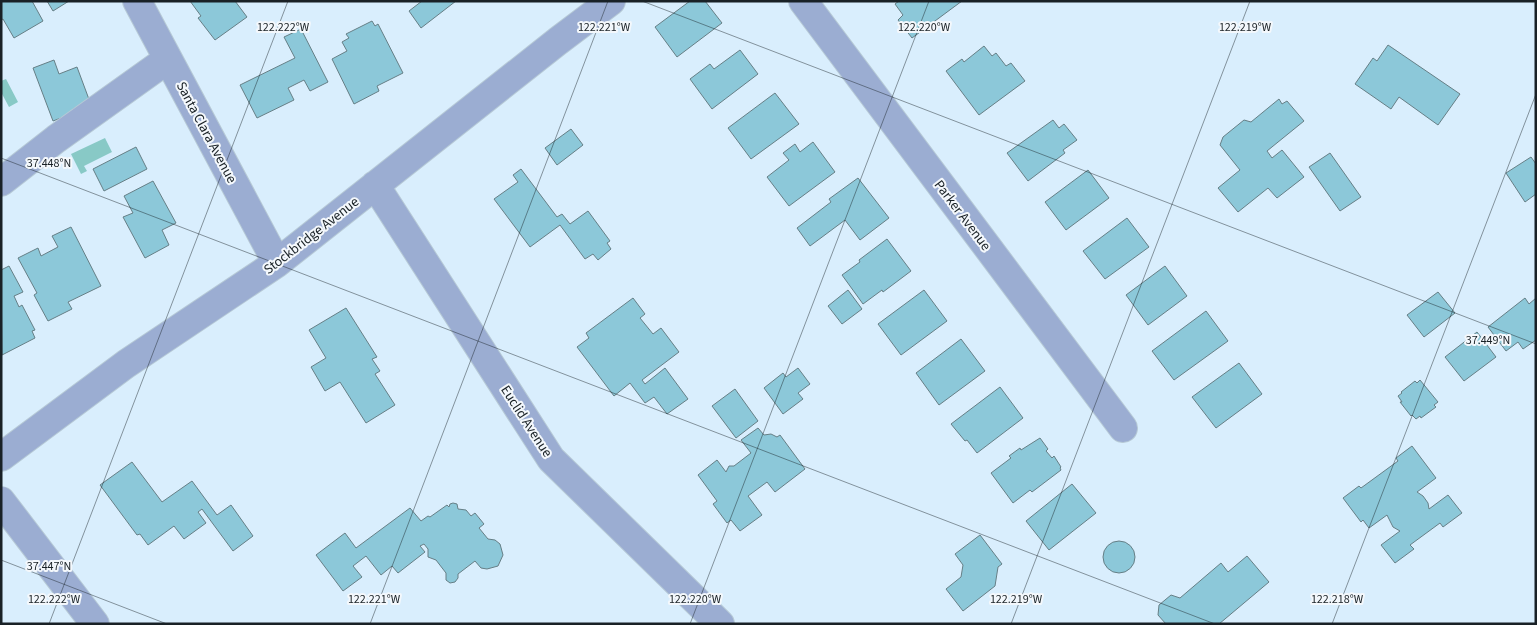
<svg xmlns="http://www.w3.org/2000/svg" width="1537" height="625" font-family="'Source Sans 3',sans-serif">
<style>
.water{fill:#88c9c6}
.building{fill:#8cc8d9;stroke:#667f86}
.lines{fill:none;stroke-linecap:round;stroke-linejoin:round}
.minor-casing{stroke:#b6c9d6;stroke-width:30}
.minor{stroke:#9badd2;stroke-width:28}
.ticks{fill:none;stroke:#192126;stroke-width:1;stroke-opacity:0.45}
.labels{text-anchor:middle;stroke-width:4;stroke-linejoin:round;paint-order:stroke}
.street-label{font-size:14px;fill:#192126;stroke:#f4f8fc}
.ticks-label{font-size:12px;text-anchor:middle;fill:#192126;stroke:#f4f8fc;stroke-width:4;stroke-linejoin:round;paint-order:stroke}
</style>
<rect width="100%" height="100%" fill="#d9eefd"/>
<path class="water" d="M 6,79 L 18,102 L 9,107 L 1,92 L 1,81 Z
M 105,138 L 112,152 L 84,166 L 87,171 L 81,174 L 71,154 Z"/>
<path class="building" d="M 1,1 L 32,1 L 43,21 L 14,38 L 3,19 L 1,20 Z
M 47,1 L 69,1 L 53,11 Z
M 190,1 L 235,1 L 247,17 L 215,40 L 198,18 L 201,16 Z
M 422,1 L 456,1 L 421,28 L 409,11 Z
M 690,1 L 705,1 L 722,23 L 677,57 L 655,27 Z
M 899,1 L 962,1 L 912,38 L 898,20 L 903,15 L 895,4 Z
M 372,21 L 375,26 L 378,24 L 403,73 L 377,86 L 379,91 L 354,104 L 332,59 L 347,51 L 342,42 L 349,38 L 346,34 Z
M 301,29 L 328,82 L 310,91 L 304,80 L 288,88 L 294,100 L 257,118 L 240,85 L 295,58 L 284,37 Z
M 1388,45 L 1460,94 L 1438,125 L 1399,97 L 1391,109 L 1355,84 L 1373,58 L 1377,61 Z
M 984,46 L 992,56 L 996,53 L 1006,66 L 1011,63 L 1025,81 L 979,115 L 946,71 L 962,59 L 964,62 Z
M 740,50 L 758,74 L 712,109 L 690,79 L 710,64 L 714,69 Z
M 54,60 L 59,74 L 77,67 L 90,102 L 73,109 L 74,113 L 53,121 L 33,68 Z
M 775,93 L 799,124 L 751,159 L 728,128 Z
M 1279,99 L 1282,104 L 1287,101 L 1304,121 L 1267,151 L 1272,158 L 1282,150 L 1304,177 L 1277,198 L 1268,188 L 1238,212 L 1218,188 L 1240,170 L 1220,145 L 1223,137 L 1244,120 L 1251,122 Z
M 1053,120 L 1059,128 L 1064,124 L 1077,140 L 1063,150 L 1065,153 L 1028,181 L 1007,153 Z
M 571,129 L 583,145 L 557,165 L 545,148 Z
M 813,142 L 835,172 L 789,206 L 767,177 L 789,160 L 783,153 L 795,144 L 800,152 Z
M 136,147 L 147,169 L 104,191 L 93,169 Z
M 1330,153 L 1361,197 L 1340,211 L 1309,167 Z
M 1531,157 L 1536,164 L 1536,194 L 1525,202 L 1506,173 Z
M 521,169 L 557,217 L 562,214 L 570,224 L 588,211 L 610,241 L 607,243 L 611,249 L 598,260 L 593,254 L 585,259 L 560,225 L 530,247 L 494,199 L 518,182 L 513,175 Z
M 1088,170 L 1109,198 L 1066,230 L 1045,202 Z
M 858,178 L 889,218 L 860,240 L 845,220 L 810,246 L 797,228 L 831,202 L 829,199 Z
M 153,181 L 176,223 L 162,230 L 169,245 L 145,258 L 123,217 L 133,213 L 124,196 Z
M 1127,218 L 1149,247 L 1105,279 L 1083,251 Z
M 71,227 L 101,286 L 68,302 L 72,309 L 48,321 L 34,295 L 37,293 L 18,258 L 38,248 L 41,256 L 58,247 L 52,236 Z
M 887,239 L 911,271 L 883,292 L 882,290 L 863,304 L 842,275 L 860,262 L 859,260 Z
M 9,266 L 23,292 L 14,296 L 19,307 L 22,305 L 35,330 L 32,331 L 35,338 L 2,355 L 1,270 Z
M 1165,266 L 1187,296 L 1148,325 L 1126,295 Z
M 848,290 L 862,309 L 842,324 L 828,306 Z
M 924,290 L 947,321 L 901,355 L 878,324 Z
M 1438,292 L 1455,313 L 1424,337 L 1407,315 Z
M 633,298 L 645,314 L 640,318 L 653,334 L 661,328 L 679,352 L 642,380 L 645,384 L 665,368 L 688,399 L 667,414 L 654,397 L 645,403 L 630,383 L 614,396 L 577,347 L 589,338 L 586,333 Z
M 1525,298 L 1529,304 L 1536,298 L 1536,340 L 1523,349 L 1518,342 L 1506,351 L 1488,327 Z
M 346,308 L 377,357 L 372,359 L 380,371 L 375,374 L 395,405 L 366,423 L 340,382 L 325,391 L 311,367 L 326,358 L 309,330 Z
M 1206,311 L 1228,341 L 1174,380 L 1152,351 Z
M 1477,332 L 1496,357 L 1464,381 L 1445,357 Z
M 961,339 L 985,371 L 939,405 L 916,373 Z
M 1239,363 L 1262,394 L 1216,428 L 1192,397 Z
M 798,368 L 810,384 L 798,393 L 803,399 L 783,414 L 764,388 L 783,373 L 786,377 Z
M 1420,380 L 1438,402 L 1434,405 L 1436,407 L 1421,418 L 1420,416 L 1416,419 L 1412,415 L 1411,416 L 1400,402 L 1402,402 L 1398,396 L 1402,393 L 1401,392 L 1415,381 L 1417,383 Z
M 1000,387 L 1023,418 L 977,453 L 967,440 L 965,441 L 951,424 Z
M 735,389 L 758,421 L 736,438 L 712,406 Z
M 758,428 L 764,435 L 771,434 L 777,437 L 780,435 L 805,469 L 775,492 L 767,482 L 748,496 L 762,515 L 740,531 L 731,520 L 727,523 L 713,504 L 717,501 L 698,475 L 717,460 L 726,472 L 729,466 L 734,466 L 751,453 L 741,440 Z
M 1040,438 L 1048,449 L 1046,451 L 1052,458 L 1054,456 L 1061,467 L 1060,468 L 1061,470 L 1032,492 L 1030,490 L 1013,503 L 991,473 L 1011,458 L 1009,456 L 1020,448 L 1021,450 Z
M 1412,446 L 1436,478 L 1417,492 L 1423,496 L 1428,503 L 1429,509 L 1448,495 L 1462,513 L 1443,527 L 1440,523 L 1410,545 L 1414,549 L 1395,563 L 1381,545 L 1400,531 L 1393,527 L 1387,515 L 1369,528 L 1363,520 L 1361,522 L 1343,498 L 1359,486 L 1361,488 L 1398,461 L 1396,458 Z
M 132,462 L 162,502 L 192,481 L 217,515 L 231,505 L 253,536 L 233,551 L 202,509 L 198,512 L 206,523 L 184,539 L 174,526 L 148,545 L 140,534 L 137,535 L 100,485 Z
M 1072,484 L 1096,513 L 1049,550 L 1026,521 Z
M 453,503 L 457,504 L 458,509 L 466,510 L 471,516 L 475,513 L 484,524 L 479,528 L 488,539 L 495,540 L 500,544 L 503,555 L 498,566 L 487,569 L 481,568 L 475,561 L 458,574 L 458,578 L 455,582 L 450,583 L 446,580 L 446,573 L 436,560 L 428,557 L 428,549 L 424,544 L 420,546 L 425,552 L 398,573 L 392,566 L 381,575 L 366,556 L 353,566 L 362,577 L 343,591 L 316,555 L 345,533 L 356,548 L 410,508 L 421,521 L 428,516 L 430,517 L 447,505 L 449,507 L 450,504 Z
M 980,535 L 1002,564 L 998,567 L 995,586 L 963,611 L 946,589 L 961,577 L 963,565 L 955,554 Z
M1103 557a16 16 0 1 1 32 0a16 16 0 1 1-32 0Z
M 1247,556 L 1269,582 L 1219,624 L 1166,624 L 1158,615 L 1159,605 L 1171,595 L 1180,598 L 1221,563 L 1228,572 Z"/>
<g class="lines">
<g class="minor-casing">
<path id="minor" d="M 137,1 L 277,263
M 803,1 L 1123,428
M 1,182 L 56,139 L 168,59
M 375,185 L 551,459 L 720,624
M 1,457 L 126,364 L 277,263 L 558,41 L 611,1
M 1,501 L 95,624"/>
</g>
<use href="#minor" class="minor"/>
</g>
<path class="ticks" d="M 642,1 L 1536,344M 1,158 L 1215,624M 1,560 L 167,624M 49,624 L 288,1M 370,624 L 608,1M 690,624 L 929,1M 1011,624 L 1250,1M 1332,624 L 1536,94"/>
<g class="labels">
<g class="street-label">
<text transform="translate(207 132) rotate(62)" y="5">Santa Clara Avenue</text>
<text transform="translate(963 215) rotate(53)" y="5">Parker Avenue</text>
<text transform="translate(311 235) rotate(-38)" y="5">Stockbridge Avenue</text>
<text transform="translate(527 421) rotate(57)" y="5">Euclid Avenue</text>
</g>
</g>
<g class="ticks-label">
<text x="283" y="31">122.222°W</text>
<text x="604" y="31">122.221°W</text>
<text x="924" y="31">122.220°W</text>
<text x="1245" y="31">122.219°W</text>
<text x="49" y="167">37.448°N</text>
<text x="1488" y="344">37.449°N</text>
<text x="49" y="570">37.447°N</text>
<text x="54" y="603">122.222°W</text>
<text x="374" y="603">122.221°W</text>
<text x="695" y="603">122.220°W</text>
<text x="1016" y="603">122.219°W</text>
<text x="1337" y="603">122.218°W</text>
</g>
<rect width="1537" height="625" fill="none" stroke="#192126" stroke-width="5"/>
</svg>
